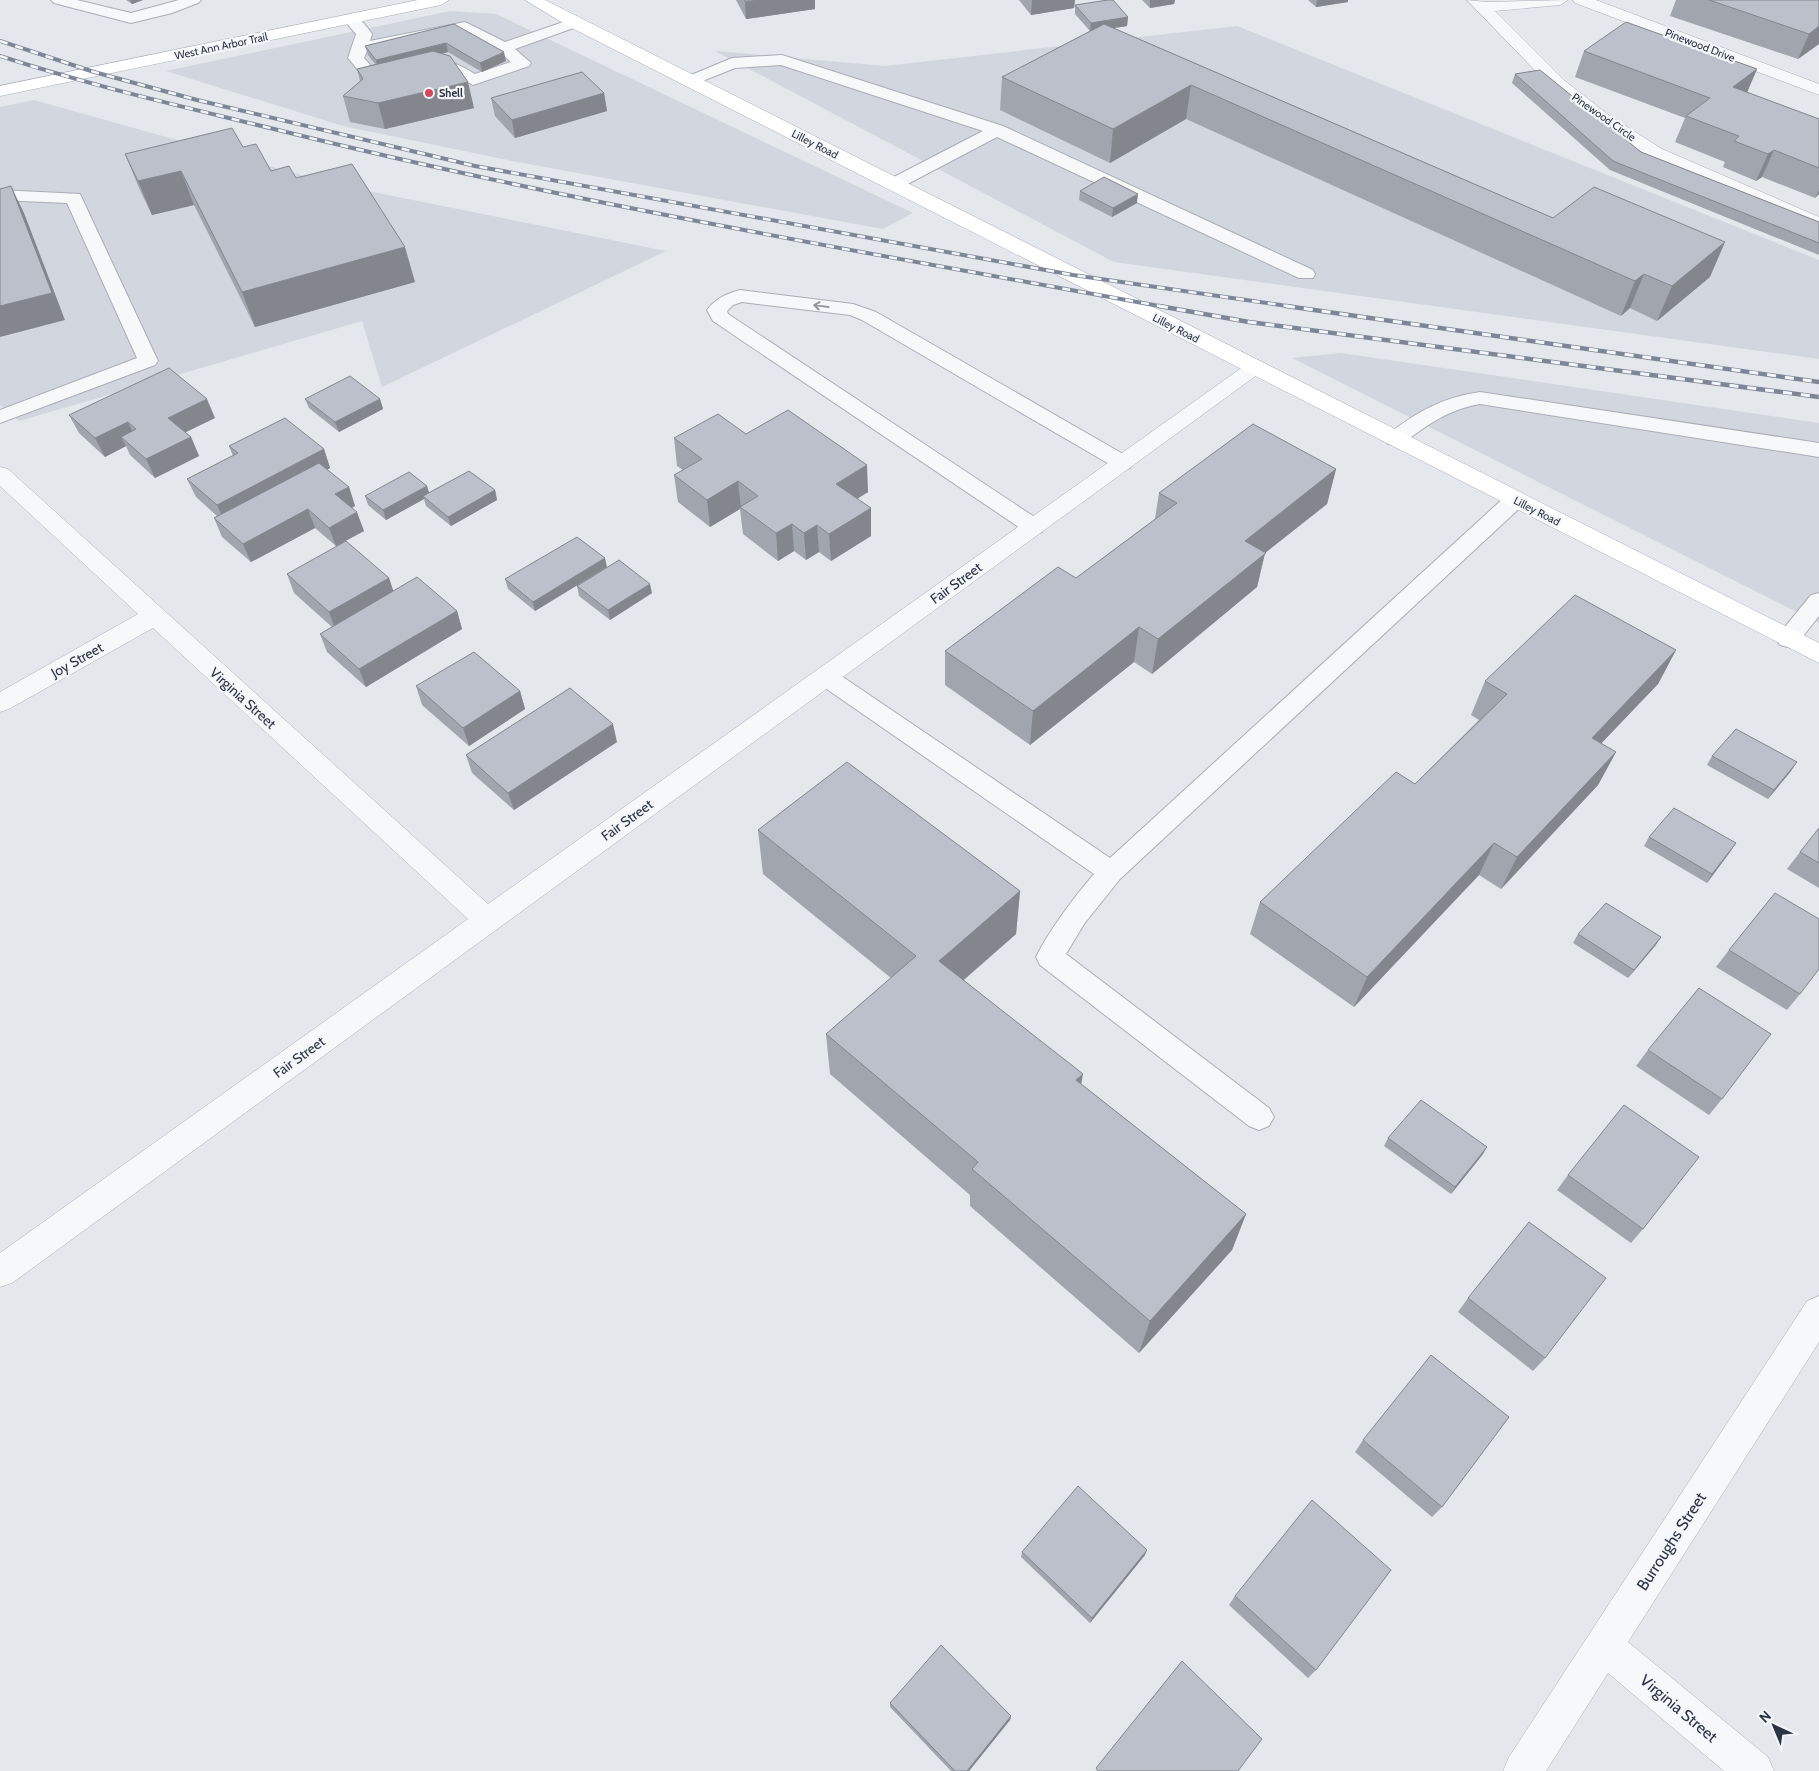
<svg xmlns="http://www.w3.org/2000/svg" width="1819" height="1771" font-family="Cabin,sans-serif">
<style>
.built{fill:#d2d6de}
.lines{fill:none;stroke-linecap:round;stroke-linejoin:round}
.lane-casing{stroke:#a9aeb7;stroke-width:2}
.street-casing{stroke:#a9aeb7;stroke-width:1}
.secondary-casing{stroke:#a9aeb7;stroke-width:1}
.lane{fill:#f7f8fa;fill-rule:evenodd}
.street{fill:#f7f8fa;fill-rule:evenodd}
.secondary{fill:#fff;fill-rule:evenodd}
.rail-far1-casing{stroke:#7d8696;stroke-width:4}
.rail-casing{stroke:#7d8696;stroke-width:4.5}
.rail-far1{stroke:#f4f6f9;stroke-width:2.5;stroke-dasharray:8;stroke-linecap:butt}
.rail{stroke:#f4f6f9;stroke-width:3;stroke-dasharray:9;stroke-linecap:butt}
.wall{fill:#a1a5ae}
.shaded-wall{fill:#83868d}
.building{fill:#bbc0ca;stroke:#83868d}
.oneway{stroke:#9196a0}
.poi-dot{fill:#d1495b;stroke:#f4f6f9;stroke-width:2}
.labels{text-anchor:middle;stroke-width:4.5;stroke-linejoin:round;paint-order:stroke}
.far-street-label{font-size:11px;fill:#2b3445;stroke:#f4f6f9}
.far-poi-label{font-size:11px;font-weight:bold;fill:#2b3445;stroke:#f4f6f9;text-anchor:start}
.street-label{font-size:14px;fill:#2b3445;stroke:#f4f6f9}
.near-street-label{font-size:16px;fill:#2b3445;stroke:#f4f6f9}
</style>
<rect width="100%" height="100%" fill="#e4e7ec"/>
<path class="built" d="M 450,11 L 496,14 L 913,213 L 883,229 L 512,161 L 343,126 L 166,71 Z
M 1237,26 L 1819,260 L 1819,359 L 1114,262 L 715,51 L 885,66 Z
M 34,100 L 333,184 L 666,251 L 382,387 L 362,321 L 19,421 L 0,405 L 0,107 Z
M 1341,353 L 1819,423 L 1819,623 L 1292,358 Z"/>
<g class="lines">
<g class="lane-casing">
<path id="lane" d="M 51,0 L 77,0 L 131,13 L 179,0 L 201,0 L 198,3 L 172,13 L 131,23 L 54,3 Z
M 351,14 C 360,17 367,27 372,34 L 370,41 L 465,22 L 505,42 L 569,20 L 574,18 L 582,23 L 579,26 L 515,49 L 531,63 L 529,66 L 473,85 L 448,71 L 436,68 L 375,85 L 369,83 L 348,58 L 356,34 L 343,19 ZM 463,32 L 491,47 L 484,52 L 486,55 L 492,57 L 502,54 L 511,62 L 475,74 C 436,49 419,63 378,74 L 364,58 L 367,51 Z
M 782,55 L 1003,126 L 1313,270 L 1315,274 L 1313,278 L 1299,278 L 997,137 L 900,188 L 888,188 L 885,184 L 888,180 L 983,131 L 781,65 L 735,68 L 690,86 L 682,81 L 684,78 L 732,58 Z
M 0,190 L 80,194 L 158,361 L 155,365 L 0,423 L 0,410 L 137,358 L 67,203 L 0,200 Z
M 740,290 L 853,304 L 876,312 L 1130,458 L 1133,463 L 1130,468 L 1123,470 L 1116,468 L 862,320 L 850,315 L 742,302 L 733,305 L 727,311 L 728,314 L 1042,522 L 1045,527 L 1042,532 L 1034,534 L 1026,532 L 713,321 L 707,310 C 716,298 726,294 740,290 Z
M 1480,392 L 1819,443 L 1819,457 L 1480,404 C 1449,409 1427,425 1402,444 L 1395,445 L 1388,444 L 1385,439 L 1388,434 C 1419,411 1441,398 1480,392 Z
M 1515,493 L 1523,495 L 1526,500 L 1523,505 L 1120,879 L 1084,924 L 1066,954 L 1269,1108 L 1274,1117 L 1269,1126 L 1259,1130 L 1249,1126 L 1040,965 L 1036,957 C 1052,926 1072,900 1094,874 L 818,683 L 814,677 L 818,671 L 826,668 L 834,671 L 1110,858 L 1507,495 Z
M 1819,593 L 1819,616 L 1796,645 L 1788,647 L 1780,645 L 1776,639 L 1780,633 L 1811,595 Z"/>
</g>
<g class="street-casing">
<path id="street" d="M 1467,0 L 1486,2 L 1568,0 L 1560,5 L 1495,11 L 1565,81 L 1610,116 L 1662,149 L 1819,217 L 1819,230 L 1650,157 L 1598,124 L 1553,89 Z
M 1573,0 L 1596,0 L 1819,84 L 1819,95 L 1575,3 Z
M 1254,362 L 1261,364 L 1264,368 L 1261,372 L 12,1283 L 0,1287 L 0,1253 L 468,919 L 153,628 L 9,709 L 0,712 L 0,692 L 138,614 L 0,486 L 0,467 L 8,469 L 488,904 L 1247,364 Z
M 1819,1296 L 1819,1342 L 1628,1642 L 1768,1757 L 1774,1771 L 1724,1771 L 1608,1673 L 1546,1771 L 1503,1771 L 1509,1757 L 1807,1301 Z"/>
</g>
<g class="secondary-casing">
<path id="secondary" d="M 418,0 L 449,0 L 441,5 L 0,96 L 0,86 Z
M 525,0 L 545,0 L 1819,643 L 1819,663 L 568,26 Z"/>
</g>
<use href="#lane" class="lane"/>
<use href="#street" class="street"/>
<use href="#secondary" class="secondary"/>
<g class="rail-far1-casing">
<path id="rail-far1" d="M 0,41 L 94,72 L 197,100 L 475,166 L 1073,275 L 1294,307
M 0,56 C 91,86 185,107 278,130 C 571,203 869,253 1165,307"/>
</g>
<g class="rail-casing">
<path id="rail" d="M 1159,306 L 1249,322 L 1819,397
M 1286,306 L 1819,382"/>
</g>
<use href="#rail-far1" class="rail-far1"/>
<use href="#rail" class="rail"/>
</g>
<path class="wall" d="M 126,0 L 143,0 L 132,4 Z
M 736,0 L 815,0 L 815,9 L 746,19 Z
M 1019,0 L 1075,0 L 1074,8 L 1031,15 Z
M 1142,0 L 1175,0 L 1174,4 L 1150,8 Z
M 1308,0 L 1348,0 L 1348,2 L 1316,7 Z
M 1676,0 L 1819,0 L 1819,44 L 1798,59 L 1670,16 Z
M 1075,5 L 1128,17 L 1127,26 L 1114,28 L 1553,218 L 1710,277 L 1657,321 L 1630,308 L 1621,316 L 1186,119 L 1110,163 L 1000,110 L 1002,77 L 1090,31 L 1075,14 Z
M 454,24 L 506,61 L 482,72 L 448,52 L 442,54 L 474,108 L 385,129 L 350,122 L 343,96 L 360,81 L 357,69 L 375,64 L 368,55 L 365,46 Z
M 1584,51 L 1757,69 L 1747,92 L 1819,119 L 1819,194 L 1815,198 L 1762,177 L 1756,181 L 1723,167 L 1725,162 L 1675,142 L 1685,118 L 1575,77 Z
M 1515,74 L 1641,152 L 1819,222 L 1819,255 L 1610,170 L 1512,83 Z
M 604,93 L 607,111 L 515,138 L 495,116 L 491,98 Z
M 243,147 L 271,171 L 296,178 L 415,282 L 255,327 L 194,205 L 152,215 L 139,188 L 125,154 Z
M 1080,191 L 1137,203 L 1112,217 L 1079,200 Z
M 305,399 L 380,399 L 383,409 L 339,432 L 309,408 Z
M 69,415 L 215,418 L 185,432 L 191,437 L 199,456 L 155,478 L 130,455 L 126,446 L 105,457 L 79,433 Z
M 746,434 L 868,492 L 857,499 L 871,508 L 871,536 L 831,561 L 819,552 L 806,560 L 794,551 L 778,561 L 743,534 L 740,509 L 710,527 L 678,502 L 674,475 L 683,470 L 677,466 L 674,438 Z
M 229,446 L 324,449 L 330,468 L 327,470 L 349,487 L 355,506 L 352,508 L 364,531 L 336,546 L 315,528 L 251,562 L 222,537 L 214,518 L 217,516 L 196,497 L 187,479 L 233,456 Z
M 1336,469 L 1327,504 L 1265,553 L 1257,587 L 1152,674 L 1134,662 L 1030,745 L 945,685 L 945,651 L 1076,578 L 1155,519 L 1159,493 Z
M 427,486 L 429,493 L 495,490 L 497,500 L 451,526 L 426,506 L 424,499 L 386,520 L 368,505 L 365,496 Z
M 607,567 L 535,611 L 508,589 L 505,579 Z
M 287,574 L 389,578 L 393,591 L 457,611 L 462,629 L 366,687 L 327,652 L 320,634 L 332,627 L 294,593 Z
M 577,586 L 652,593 L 610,620 L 579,596 Z
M 1676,650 L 1658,684 L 1601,743 L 1616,752 L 1598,785 L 1501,889 L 1479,875 L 1354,1007 L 1250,934 L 1260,902 L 1415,784 L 1479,720 L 1471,715 L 1485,681 Z
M 416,686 L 520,691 L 525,709 L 469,746 L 422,705 Z
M 617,742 L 514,810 L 472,773 L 466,755 Z
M 1712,756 L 1791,771 L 1768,799 L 1707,765 Z
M 1819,828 L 1819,888 L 1787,869 L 1800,852 Z
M 758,830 L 1020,891 L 1016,934 L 964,980 L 1081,1084 L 1246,1214 L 1232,1250 L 1139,1353 L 970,1206 L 970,1195 L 830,1074 L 826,1034 L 891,978 L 763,874 Z
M 1649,837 L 1736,843 L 1730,852 L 1707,883 L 1644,846 Z
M 1578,934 L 1661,937 L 1655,946 L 1628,978 L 1573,943 Z
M 1729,950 L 1800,994 L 1787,1010 L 1716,967 Z
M 1648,1050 L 1722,1099 L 1709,1115 L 1636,1066 Z
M 1388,1138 L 1483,1154 L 1451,1194 L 1384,1146 Z
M 1568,1175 L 1643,1229 L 1631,1243 L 1557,1190 Z
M 1468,1298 L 1545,1358 L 1533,1371 L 1458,1312 Z
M 1363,1440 L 1442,1507 L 1432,1517 L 1355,1452 Z
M 1022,1552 L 1145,1555 L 1090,1623 L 1021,1557 Z
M 1235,1596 L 1316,1670 L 1308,1678 L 1229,1605 Z
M 890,1703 L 1011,1716 L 1010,1720 L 969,1771 L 951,1771 L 890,1707 Z"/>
<path class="shaded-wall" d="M 130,0 L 143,0 L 132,4 Z
M 758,0 L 815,0 L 815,9 L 746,19 L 745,2 Z
M 1032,0 L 1075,0 L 1074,8 L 1031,15 Z
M 1150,0 L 1175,0 L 1174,4 L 1150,8 Z
M 1317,0 L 1348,0 L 1348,2 L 1316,7 Z
M 1128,17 L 1127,26 L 1090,32 L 1091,23 Z
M 1819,26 L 1819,44 L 1798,59 L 1809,34 Z
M 446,43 L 448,52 L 378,69 L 376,60 Z
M 504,52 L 506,61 L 482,72 L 480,63 Z
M 1757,69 L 1746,95 L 1733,87 Z
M 468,82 L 474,108 L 385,129 L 378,103 Z
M 1191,85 L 1186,119 L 1110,163 L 1113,129 Z
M 604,93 L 607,111 L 515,138 L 512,120 Z
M 1774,150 L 1762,177 L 1756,181 L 1768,154 Z
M 181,171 L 194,205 L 152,215 L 138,181 Z
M 11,186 L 24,213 L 65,320 L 0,337 L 0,306 Z
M 1819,190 L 1819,194 L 1815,198 Z
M 1138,194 L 1137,203 L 1112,217 L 1113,208 Z
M 1725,242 L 1710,277 L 1657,321 L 1672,286 Z
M 405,247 L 415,282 L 255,327 L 242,292 Z
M 1644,274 L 1630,308 L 1621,316 L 1635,281 Z
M 207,399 L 215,418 L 176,437 L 168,418 Z
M 380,399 L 383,409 L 339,432 L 335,422 Z
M 128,422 L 137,441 L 121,437 L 126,446 L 105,457 L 95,438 Z
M 191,437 L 199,456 L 155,478 L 146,459 Z
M 324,449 L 330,468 L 225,523 L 217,505 Z
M 867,465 L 868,492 L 837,511 L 836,484 Z
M 1336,469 L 1327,504 L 1265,553 L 1257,587 L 1152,674 L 1158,639 L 1245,541 Z
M 738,481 L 741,508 L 740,507 L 740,509 L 710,527 L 707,500 Z
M 427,486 L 430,496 L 423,496 L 424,499 L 386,520 L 383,510 Z
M 349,487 L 355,506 L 342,513 L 335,494 Z
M 495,490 L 497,500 L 451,526 L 448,517 Z
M 871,508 L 871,536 L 831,561 L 829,534 Z
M 308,509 L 315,528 L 251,562 L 243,544 Z
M 357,512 L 364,531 L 336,546 L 329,528 Z
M 792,524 L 794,551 L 778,561 L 776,533 Z
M 817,525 L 819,552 L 806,560 L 804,533 Z
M 605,558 L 607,567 L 535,611 L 533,602 Z
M 389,578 L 395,596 L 336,631 L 329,612 Z
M 650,584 L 652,593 L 610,620 L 608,610 Z
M 457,611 L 462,629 L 366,687 L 359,669 Z
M 1139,627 L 1134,662 L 1030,745 L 1033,711 Z
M 1676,650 L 1658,684 L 1575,771 L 1592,738 Z
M 520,691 L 525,709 L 469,746 L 463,728 Z
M 613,724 L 617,742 L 514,810 L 508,793 Z
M 1616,752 L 1598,785 L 1501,889 L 1517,857 Z
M 1797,762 L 1791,771 L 1768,799 L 1774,790 Z
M 1494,843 L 1479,875 L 1354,1007 L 1367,977 Z
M 1736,843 L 1730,852 L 1707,883 L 1712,874 Z
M 1020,891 L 1016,934 L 938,1002 L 939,961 Z
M 1661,937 L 1655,946 L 1628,978 L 1634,970 Z
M 1083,1074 L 1076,1113 L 1076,1080 Z
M 1487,1147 L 1483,1154 L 1451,1194 L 1455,1187 Z
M 1246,1214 L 1232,1250 L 1139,1353 L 1150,1321 Z
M 1147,1550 L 1145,1555 L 1090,1623 L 1092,1618 Z
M 1011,1716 L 1010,1720 L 969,1771 L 967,1771 Z"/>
<path class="building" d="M 744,0 L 758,0 L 745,2 Z
M 1108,0 L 1113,0 L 1128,17 L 1091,23 L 1075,5 Z
M 1709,0 L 1819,0 L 1819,26 L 1809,34 Z
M 1626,22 L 1757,69 L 1733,87 L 1819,119 L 1819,168 L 1774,150 L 1768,154 L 1734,141 L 1739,136 L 1686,116 L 1710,98 L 1584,51 Z
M 454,24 L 504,52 L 480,63 L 446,43 L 376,60 L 365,46 Z
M 1104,24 L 1553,218 L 1594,187 L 1725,242 L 1672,286 L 1644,274 L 1635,281 L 1191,85 L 1113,129 L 1002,77 Z
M 433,51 L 450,56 L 468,82 L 378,103 L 343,96 L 363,79 L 357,69 Z
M 1540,70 L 1641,152 L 1819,222 L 1819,243 L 1613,161 L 1515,74 Z
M 582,72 L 604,93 L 512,120 L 491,98 Z
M 232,128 L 243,147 L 256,144 L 271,171 L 289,166 L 296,178 L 352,164 L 405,247 L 242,292 L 181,171 L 138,181 L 125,154 Z
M 1104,177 L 1138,194 L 1113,208 L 1080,191 Z
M 11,186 L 52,293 L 0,306 L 0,189 Z
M 169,368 L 207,399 L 168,418 L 191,437 L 146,459 L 121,437 L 136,429 L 128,422 L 95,438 L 69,415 Z
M 350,376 L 380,399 L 335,422 L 305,399 Z
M 788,410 L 867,465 L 836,484 L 871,508 L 829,534 L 817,525 L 804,533 L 792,524 L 776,533 L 740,507 L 758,496 L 738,481 L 707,500 L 674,475 L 702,459 L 674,438 L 718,414 L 746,434 Z
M 285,418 L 324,449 L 217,505 L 187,479 L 238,453 L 229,446 Z
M 1253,424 L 1336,469 L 1245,541 L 1266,553 L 1158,639 L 1139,627 L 1033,711 L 945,651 L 1058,567 L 1076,578 L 1177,503 L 1159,493 Z
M 319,463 L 349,487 L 335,494 L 357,512 L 329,528 L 308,509 L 243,544 L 214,518 Z
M 469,471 L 495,490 L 448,517 L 423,496 Z
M 409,472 L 427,486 L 383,510 L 365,496 Z
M 577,537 L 605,558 L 533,602 L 505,579 Z
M 346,541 L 389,578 L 329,612 L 287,574 Z
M 619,560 L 650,584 L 608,610 L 577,586 Z
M 417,577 L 457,611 L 359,669 L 320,634 Z
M 1575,595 L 1676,650 L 1592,738 L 1616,752 L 1517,857 L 1494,843 L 1367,977 L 1260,902 L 1396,772 L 1415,784 L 1507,694 L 1485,681 Z
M 474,652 L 520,691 L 463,728 L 416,686 Z
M 570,688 L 613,724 L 508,793 L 466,755 Z
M 1736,729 L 1797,762 L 1774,790 L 1712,756 Z
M 847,762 L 1020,891 L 939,961 L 1083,1074 L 1076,1080 L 1246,1214 L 1150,1321 L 972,1169 L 978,1162 L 826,1034 L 916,956 L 758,830 Z
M 1674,808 L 1736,843 L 1712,874 L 1649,837 Z
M 1819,828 L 1819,863 L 1800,852 Z
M 1775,893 L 1819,919 L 1819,969 L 1800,994 L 1729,950 Z
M 1606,903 L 1661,937 L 1634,970 L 1578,934 Z
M 1699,988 L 1771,1034 L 1722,1099 L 1648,1050 Z
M 1421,1100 L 1487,1147 L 1455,1187 L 1388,1138 Z
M 1624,1105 L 1699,1157 L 1643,1229 L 1568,1175 Z
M 1529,1222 L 1606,1278 L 1545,1358 L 1468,1298 Z
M 1431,1355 L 1509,1417 L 1442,1507 L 1363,1440 Z
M 1078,1486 L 1147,1550 L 1092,1618 L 1022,1552 Z
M 1312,1500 L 1391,1570 L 1316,1670 L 1235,1596 Z
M 941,1645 L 1011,1716 L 967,1771 L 955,1771 L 890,1703 Z
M 1182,1661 L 1262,1739 L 1238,1771 L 1098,1771 L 1096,1768 Z"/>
<defs><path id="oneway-shaft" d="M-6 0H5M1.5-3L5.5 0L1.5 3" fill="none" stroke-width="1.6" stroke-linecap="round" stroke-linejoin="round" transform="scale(1.25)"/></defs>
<use class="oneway" href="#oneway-shaft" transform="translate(821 306) rotate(-172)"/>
<circle class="poi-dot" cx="429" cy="93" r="5"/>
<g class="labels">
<g class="far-street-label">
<text transform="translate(1700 45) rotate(21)" y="4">Pinewood Drive</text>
<text transform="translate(221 46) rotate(-12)" y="4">West Ann Arbor Trail</text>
<text transform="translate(1604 117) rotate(35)" y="4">Pinewood Circle</text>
<text transform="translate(815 144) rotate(27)" y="4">Lilley Road</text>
<text transform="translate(1176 328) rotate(27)" y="4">Lilley Road</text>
<text transform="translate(1537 511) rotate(27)" y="4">Lilley Road</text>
</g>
<g class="far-poi-label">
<text x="439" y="97">Shell</text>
</g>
<g class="street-label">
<text transform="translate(956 583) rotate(-36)" y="5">Fair Street</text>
<text transform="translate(77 660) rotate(-29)" y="5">Joy Street</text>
<text transform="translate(243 698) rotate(42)" y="5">Virginia Street</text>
<text transform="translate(627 820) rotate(-36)" y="5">Fair Street</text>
<text transform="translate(299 1057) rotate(-36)" y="5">Fair Street</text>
</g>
<g class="near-street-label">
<text transform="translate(1671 1541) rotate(-57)" y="6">Burroughs Street</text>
<text transform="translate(1679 1708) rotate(40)" y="6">Virginia Street</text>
</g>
</g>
<g transform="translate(1774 1726) rotate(316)" stroke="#f4f6f9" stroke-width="4" paint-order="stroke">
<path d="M0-4L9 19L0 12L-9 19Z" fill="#2b3445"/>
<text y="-8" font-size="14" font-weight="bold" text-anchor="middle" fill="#2b3445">N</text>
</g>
</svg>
